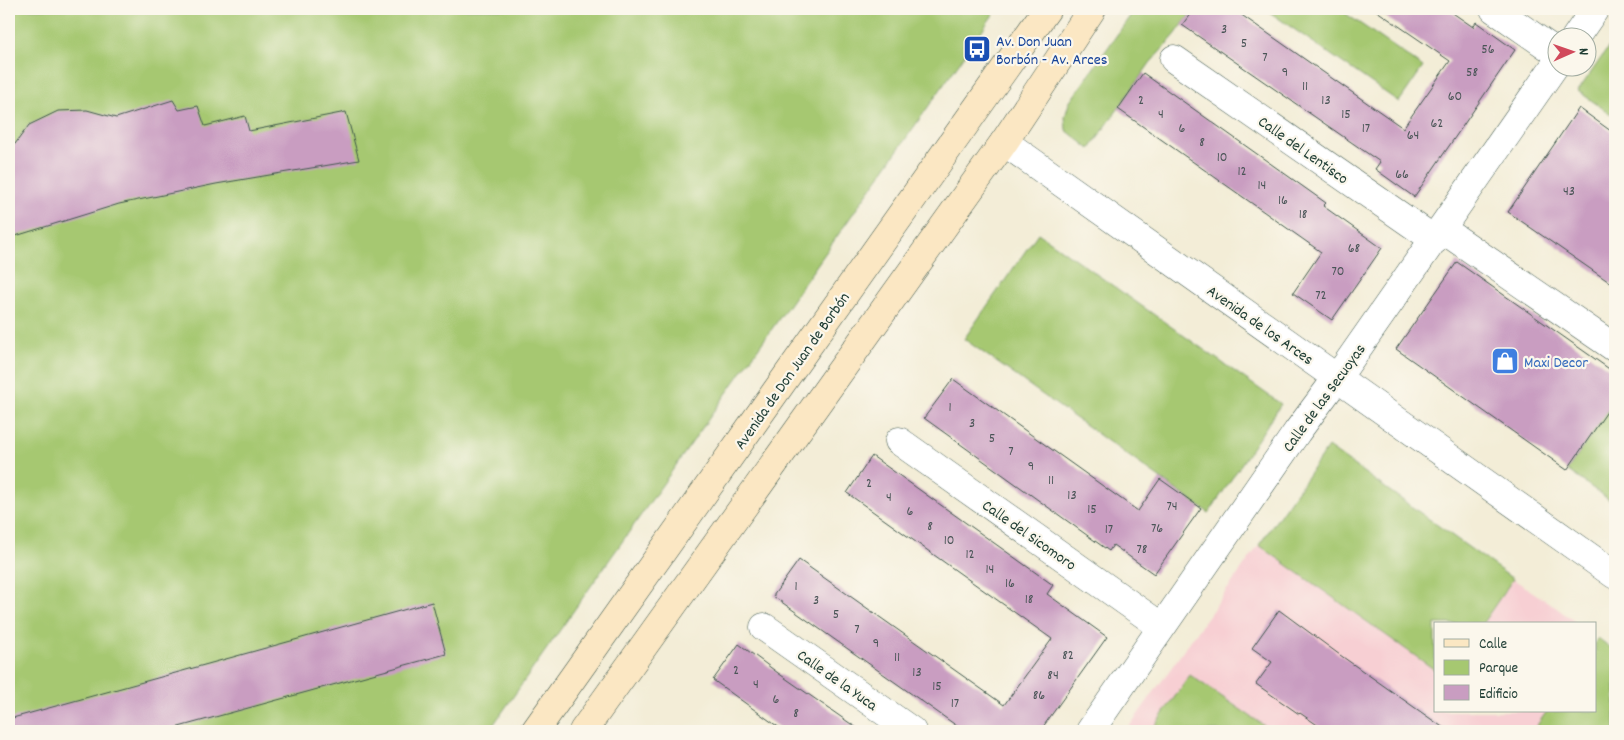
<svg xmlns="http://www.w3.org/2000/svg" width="1624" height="740" font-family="Dekko,sans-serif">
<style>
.built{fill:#f7cfd3}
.green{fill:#a6c871;stroke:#628252}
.building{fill:#c99dc1}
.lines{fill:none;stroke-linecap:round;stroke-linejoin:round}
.street-casing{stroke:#3f574c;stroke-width:29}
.secondary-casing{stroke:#3f574c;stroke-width:29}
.street{stroke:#fff;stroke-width:28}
.secondary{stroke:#fbe7c3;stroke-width:28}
.labels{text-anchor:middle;stroke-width:4.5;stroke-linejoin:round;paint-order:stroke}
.number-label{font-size:14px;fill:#4a5557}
.transit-label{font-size:16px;fill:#164399;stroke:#fbf7ec;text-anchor:start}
.street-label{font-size:16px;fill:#1f3d34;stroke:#fbf7ec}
.shop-label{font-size:16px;fill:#366cbe;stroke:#fbf7ec;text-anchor:start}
</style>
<rect width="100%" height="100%" fill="#fbf7ec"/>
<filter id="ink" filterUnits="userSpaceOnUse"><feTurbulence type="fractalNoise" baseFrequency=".02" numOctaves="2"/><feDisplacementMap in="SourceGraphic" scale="10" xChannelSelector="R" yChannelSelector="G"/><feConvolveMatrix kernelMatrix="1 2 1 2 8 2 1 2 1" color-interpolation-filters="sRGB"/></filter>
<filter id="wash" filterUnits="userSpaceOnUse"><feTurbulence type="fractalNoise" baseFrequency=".0096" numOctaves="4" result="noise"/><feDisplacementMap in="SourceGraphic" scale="20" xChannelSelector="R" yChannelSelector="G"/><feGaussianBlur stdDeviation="1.12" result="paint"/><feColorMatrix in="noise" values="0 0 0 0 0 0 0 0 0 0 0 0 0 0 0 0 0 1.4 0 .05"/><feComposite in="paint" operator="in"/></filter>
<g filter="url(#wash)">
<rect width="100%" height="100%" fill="#f3edd7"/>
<path class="built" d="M 1259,545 L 1435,670 L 1435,711 L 1547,711 L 1533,731 L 1126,731 Z
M 1513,579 L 1554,606 L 1578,624 L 1482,624 Z"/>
<path class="green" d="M 9,9 L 997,9 L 489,731 L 9,731 Z
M 1135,9 L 1194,9 L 1175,35 L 1150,63 L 1090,149 L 1066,130 L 1065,117 L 1069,103 Z
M 1265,9 L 1339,9 L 1423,67 L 1399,102 Z
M 1615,38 L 1615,117 L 1578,91 Z
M 1038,233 L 1281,404 L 1209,513 L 964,339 Z
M 1615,400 L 1615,504 L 1567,470 Z
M 1328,447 L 1513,579 L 1482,624 L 1435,624 L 1435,670 L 1259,545 Z
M 1598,638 L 1615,651 L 1615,731 L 1533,731 L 1547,711 L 1595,711 L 1595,642 Z
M 1190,675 L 1272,731 L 1151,731 Z"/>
<g id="blocks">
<path class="building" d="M 1194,9 L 1233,9 L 1403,128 L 1450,61 L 1374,9 L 1447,9 L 1473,27 L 1476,22 L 1515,50 L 1414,197 L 1375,169 L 1380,162 L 1182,25 Z
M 1143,73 L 1326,203 L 1323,206 L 1382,248 L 1332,320 L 1293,293 L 1321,252 L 1118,109 Z
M 173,100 L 179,110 L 198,106 L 205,126 L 245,116 L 249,131 L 346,112 L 359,160 L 216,184 L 119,204 L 9,238 L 9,147 L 15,144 L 29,125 L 58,111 L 87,110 L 116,118 Z
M 1579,108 L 1615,134 L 1615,286 L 1508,212 Z
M 1457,262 L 1615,373 L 1615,400 L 1567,470 L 1396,349 Z
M 953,379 L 1138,511 L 1160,479 L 1201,508 L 1154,574 L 1113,545 L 1109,551 L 924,418 Z
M 872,456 L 1053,585 L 1047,594 L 1107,637 L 1040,731 L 964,731 L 773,596 L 799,560 L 1004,705 L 1052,639 L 847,493 Z
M 432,602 L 446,654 L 164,731 L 9,731 L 9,719 Z
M 1279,610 L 1340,655 L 1448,731 L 1326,731 L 1300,713 L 1299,714 L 1256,684 L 1272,662 L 1252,648 Z
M 739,644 L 778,673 L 861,731 L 784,731 L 713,680 Z"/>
</g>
</g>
<g filter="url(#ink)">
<use href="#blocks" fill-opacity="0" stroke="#3f574c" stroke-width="1"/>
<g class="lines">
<g class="street-casing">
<path id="street" d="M 1494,9 L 1556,52
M 1575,38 L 1595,9
M 1174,59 L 1435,240
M 1004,142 L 1615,575
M 1442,229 L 1615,348
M 899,441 L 1162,627
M 764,627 L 912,731
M 1090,731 L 1297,432 L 1337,378 L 1556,64"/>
</g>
<g class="secondary-casing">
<path id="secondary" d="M 535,731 L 1047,9
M 583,731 L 1004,142 L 1092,9"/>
</g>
<use href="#street" class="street"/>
<use href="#secondary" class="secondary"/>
</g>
</g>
<defs>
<g id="bus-square" transform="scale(1.4375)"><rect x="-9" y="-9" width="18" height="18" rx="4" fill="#1a4fb4" stroke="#fbf7ec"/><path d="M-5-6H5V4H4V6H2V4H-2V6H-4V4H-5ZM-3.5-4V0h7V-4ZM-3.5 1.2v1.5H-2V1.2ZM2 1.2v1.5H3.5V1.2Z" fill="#fff"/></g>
<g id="shop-square" transform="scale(1.4375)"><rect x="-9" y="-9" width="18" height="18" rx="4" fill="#3f7fe0" stroke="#fbf7ec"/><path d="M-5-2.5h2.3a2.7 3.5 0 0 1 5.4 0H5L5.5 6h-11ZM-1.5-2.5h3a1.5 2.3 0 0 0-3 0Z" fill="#fff"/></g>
</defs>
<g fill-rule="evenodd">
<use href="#bus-square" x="977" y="49"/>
<use href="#shop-square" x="1505" y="361"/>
</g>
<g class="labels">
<g class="number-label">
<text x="1224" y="33">3</text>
<text x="1244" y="47">5</text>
<text x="1488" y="53">56</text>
<text x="1265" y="61">7</text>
<text x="1285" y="76">9</text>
<text x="1472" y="76">58</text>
<text x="1305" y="90">11</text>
<text x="1455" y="100">60</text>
<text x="1141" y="104">2</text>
<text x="1326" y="104">13</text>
<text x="1161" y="118">4</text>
<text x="1346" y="118">15</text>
<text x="1437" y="127">62</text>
<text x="1182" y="132">6</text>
<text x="1366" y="132">17</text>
<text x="1413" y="139">64</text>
<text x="1202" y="146">8</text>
<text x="1222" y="161">10</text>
<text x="1242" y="175">12</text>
<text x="1402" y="178">66</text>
<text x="1262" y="189">14</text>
<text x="1569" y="195">43</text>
<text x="1283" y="204">16</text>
<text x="1303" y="218">18</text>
<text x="1354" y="252">68</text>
<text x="1338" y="275">70</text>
<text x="1321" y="299">72</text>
<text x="950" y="411">1</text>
<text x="972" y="427">3</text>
<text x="992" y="442">5</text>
<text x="1011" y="455">7</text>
<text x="1031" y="470">9</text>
<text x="1051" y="484">11</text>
<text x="869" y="487">2</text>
<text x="1072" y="499">13</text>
<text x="889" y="501">4</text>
<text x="1172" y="510">74</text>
<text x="1092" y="513">15</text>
<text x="910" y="515">6</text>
<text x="930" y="530">8</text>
<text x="1157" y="532">76</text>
<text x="1109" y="533">17</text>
<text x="949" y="544">10</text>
<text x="1142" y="553">78</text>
<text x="970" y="558">12</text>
<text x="990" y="573">14</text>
<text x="1010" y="587">16</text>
<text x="796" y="590">1</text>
<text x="1029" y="603">18</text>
<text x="816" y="604">3</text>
<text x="836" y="618">5</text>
<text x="857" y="633">7</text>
<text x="876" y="647">9</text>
<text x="1068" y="659">82</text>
<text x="897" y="661">11</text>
<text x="736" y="674">2</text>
<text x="917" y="676">13</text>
<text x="1053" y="679">84</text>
<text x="756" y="688">4</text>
<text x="937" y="690">15</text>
<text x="1039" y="699">86</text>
<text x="776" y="703">6</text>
<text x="955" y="707">17</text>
<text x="796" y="717">8</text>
</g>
<g class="transit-label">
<text x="996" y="46">Av. Don Juan<tspan x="996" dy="18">Borbón - Av. Arces</tspan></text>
</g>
<g class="street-label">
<text transform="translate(1304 149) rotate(35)" y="6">Calle del Lentisco</text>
<text transform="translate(1261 324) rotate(35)" y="6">Avenida de los Arces</text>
<text transform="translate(791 370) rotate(-55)" y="6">Avenida de Don Juan de Borbón</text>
<text transform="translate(1323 397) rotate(-54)" y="6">Calle de las Secuoyas</text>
<text transform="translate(1030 534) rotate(35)" y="6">Calle del Sicomoro</text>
<text transform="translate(838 679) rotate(35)" y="6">Calle de la Yuca</text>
</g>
<g class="shop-label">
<text x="1524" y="367">Maxi Decor</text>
</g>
</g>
<rect width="1624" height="740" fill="none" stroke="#fbf7ec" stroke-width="30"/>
<rect x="1434" y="622" width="162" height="90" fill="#fbf7ec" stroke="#a3ada2"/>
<rect x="1444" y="639" width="25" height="8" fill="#fbe7c3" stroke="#a3ada2"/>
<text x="1479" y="648" font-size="15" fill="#1f3d34">Calle</text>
<rect x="1444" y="660" width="25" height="15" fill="#a6c871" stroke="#a3ada2"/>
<text x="1479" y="672" font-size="15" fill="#1f3d34">Parque</text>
<rect x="1444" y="685" width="25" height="15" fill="#c99dc1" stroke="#a3ada2"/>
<text x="1479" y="698" font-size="15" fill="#1f3d34">Edificio</text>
<g transform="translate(1572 52) rotate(88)"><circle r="24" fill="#fbf7ec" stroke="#a3ada2"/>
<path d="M0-4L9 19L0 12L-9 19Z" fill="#d1495b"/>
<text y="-8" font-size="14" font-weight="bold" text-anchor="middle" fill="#1f3d34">N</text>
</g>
</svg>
